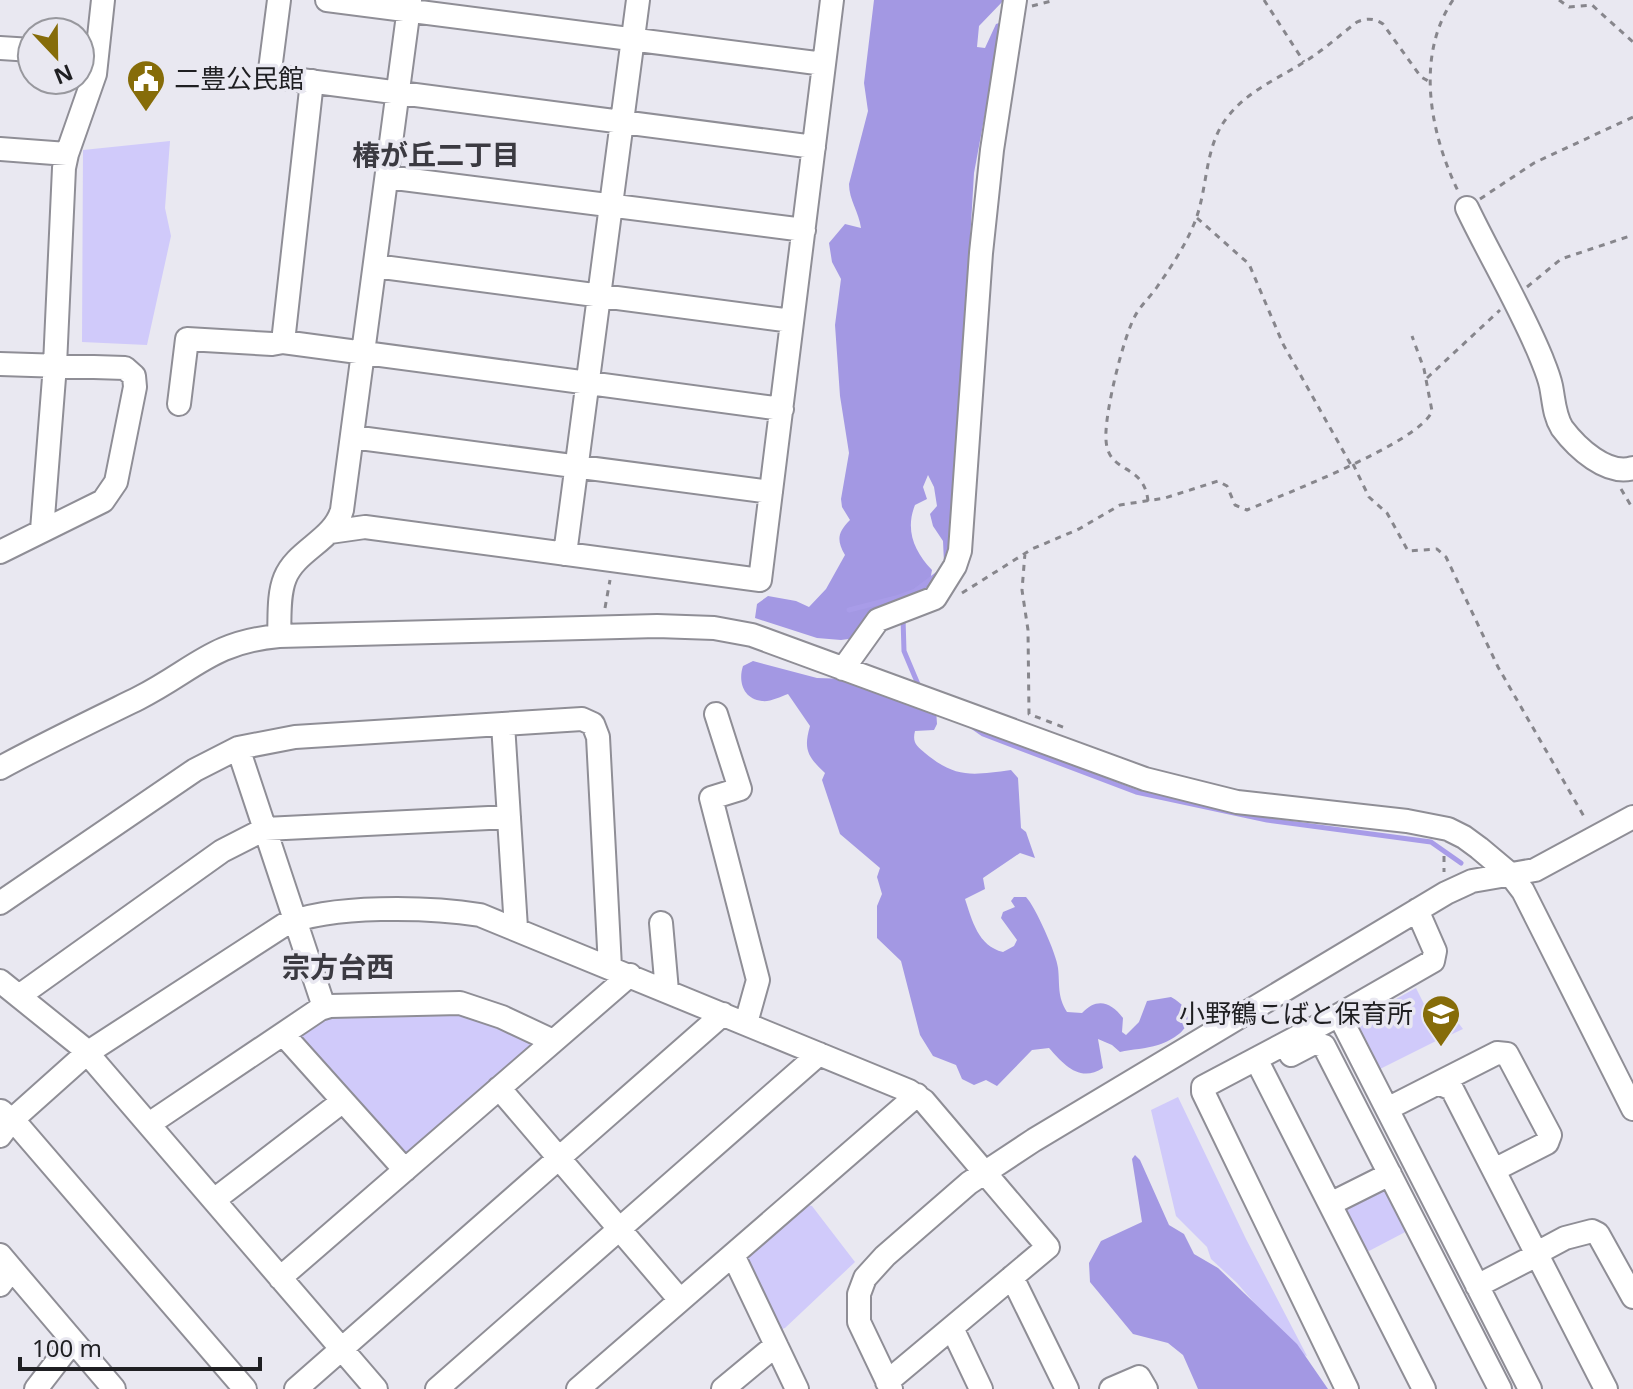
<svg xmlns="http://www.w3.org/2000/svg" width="1633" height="1389" font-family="'Noto Sans','Noto Sans JP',sans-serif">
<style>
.green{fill:#d0cafa}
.forest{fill:#a398e3}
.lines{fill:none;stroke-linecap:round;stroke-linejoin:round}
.stream{stroke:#a89ce8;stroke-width:5}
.minor-casing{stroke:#8f8e96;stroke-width:26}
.path{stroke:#87868c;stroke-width:3;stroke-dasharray:6 6;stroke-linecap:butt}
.minor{stroke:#fff;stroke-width:22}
.labels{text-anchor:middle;stroke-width:7;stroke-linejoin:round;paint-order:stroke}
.poi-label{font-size:26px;fill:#1f1f22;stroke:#e9e8f1;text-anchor:start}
.neighbourhood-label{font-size:28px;font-weight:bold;fill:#3b3a41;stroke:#e9e8f1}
</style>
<rect width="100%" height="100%" fill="#e9e8f1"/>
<path class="green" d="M 170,141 L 165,208 L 171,236 L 147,345 L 82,342 L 83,150 Z
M 1416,988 L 1424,1004 L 1440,999 L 1463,1029 L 1448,1036 L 1446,1032 L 1438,1037 L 1438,1040 L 1374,1072 L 1356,1028 L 1363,1017 Z
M 436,1007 L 505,1024 L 538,1046 L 411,1154 L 401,1154 L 299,1039 L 299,1032 L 322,1016 Z
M 1178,1097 L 1246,1239 L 1307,1356 L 1298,1353 L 1237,1283 L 1211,1259 L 1207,1247 L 1176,1216 L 1151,1110 Z
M 1382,1183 L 1411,1229 L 1369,1251 L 1365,1250 L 1343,1208 Z
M 804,1204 L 812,1206 L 855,1262 L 785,1328 L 779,1330 L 745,1260 L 747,1252 Z"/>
<path class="forest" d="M 874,0 L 1004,0 L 979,26 L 977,47 L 985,48 L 996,24 L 1002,22 L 974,173 L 954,515 L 947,565 L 944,563 L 943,541 L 933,526 L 930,514 L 937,506 L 934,487 L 928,475 L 923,487 L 927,499 L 915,505 C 905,530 914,551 932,570 L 929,586 L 905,600 L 856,638 L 841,640 L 817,638 L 755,618 L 757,604 L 768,596 L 796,601 L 809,607 L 826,589 L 845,555 C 836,540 838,532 850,520 L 842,507 L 841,499 L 849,453 L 840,396 L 835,325 L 841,279 L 832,262 L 829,243 L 845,224 L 861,228 C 859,212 849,200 849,184 L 868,111 L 864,83 Z
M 753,661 L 817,678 L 848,679 L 891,694 L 906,705 L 936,709 L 937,724 L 934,730 L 915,731 C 912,743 917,746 925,753 C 956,779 973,775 1011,770 L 1018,778 L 1021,828 L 1026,832 L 1035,858 L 1020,853 L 983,878 L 985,889 L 965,899 C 972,920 978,946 1003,952 L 1014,946 L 1017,940 L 1001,918 L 1003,912 L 1015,907 L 1011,901 L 1014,897 L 1026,897 C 1035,906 1057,955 1058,968 C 1060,985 1057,996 1067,1012 L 1082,1013 C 1097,997 1111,1002 1123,1018 L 1122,1032 L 1126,1035 L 1139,1022 L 1147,1001 L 1171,997 C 1203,1015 1185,1036 1158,1045 C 1146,1049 1132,1049 1120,1052 L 1112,1045 L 1098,1039 L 1103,1068 C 1080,1083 1064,1065 1049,1048 L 1032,1050 L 997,1086 L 986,1080 L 974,1085 L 962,1079 L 956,1065 L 933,1056 L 920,1035 L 901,961 L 877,938 L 877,906 L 882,894 L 877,877 L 880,868 L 840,834 L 822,780 L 825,773 C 808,757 803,750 810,726 L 788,694 C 780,697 770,702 762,701 C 743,699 738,681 743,666 Z
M 1135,1155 L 1140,1160 L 1169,1225 L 1184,1234 L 1194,1254 L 1218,1268 L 1297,1344 L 1328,1389 L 1198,1389 L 1183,1355 L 1168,1343 L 1133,1334 L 1090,1282 L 1089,1263 L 1101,1241 L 1142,1222 L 1132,1159 Z"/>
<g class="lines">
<path class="stream" d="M 896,598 L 915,591 L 939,573
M 849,610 L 896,598 L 899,605
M 903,618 L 904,651 L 920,689
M 970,725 L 983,734 L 1136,792 L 1267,820 L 1431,842 L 1461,863"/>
<g class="minor-casing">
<path id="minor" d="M 279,0 L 270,70 L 278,77 L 814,147
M 327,0 L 824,64
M 0,48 L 32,50
M 0,149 L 67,154
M 387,177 L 804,230
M 1467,208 C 1491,258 1520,306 1541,357 C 1545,367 1549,376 1551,386 C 1554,401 1554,415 1562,428 C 1577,448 1607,476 1633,468
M 375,266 L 792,321
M 283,342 L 312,81
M 0,364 L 125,368 L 134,376 L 135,387 L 116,482 L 103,501 L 0,552
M 179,404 L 187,339 L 272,344 L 283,342 L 782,409
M 352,437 L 771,492
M 42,530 L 55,365 L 64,168 L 67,154 L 95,74 L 103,0
M 330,532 L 365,527 L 760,580 L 832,0
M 565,554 L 638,0
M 279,636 C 280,618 278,595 285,578 C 296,550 334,540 342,510 L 410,0
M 843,669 L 878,620 L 935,598 L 955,566 L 960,551 L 981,253 L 992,150 L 1015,0
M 716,714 L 740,789 L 711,798 L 758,980 L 746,1023
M 503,724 L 516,928
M 238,748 L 324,1007
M 0,768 C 46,743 92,721 139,698 C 194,670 212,642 279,636 L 657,626 L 714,628 L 752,635 L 1145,779 L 1237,802 L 1407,821 L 1448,829 L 1464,837 L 1479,848 L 1510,874 L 1523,891 L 1633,1109
M 0,903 L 195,770 L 238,748 L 295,737 L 582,719 L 593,724 L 598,737 L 610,967
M 661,923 L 667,991
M 0,981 L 82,1047 L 376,1389
M 19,996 L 222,851 L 265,829 L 509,817
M 1339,1015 L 1433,961 L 1435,951 L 1417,910
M 283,1034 L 405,1170
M 1291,1055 L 1314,1043 L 1324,1046 L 1500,1389
M 1256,1059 L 1424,1389
M 1438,1083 L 1497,1053 L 1507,1054 L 1550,1135 L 1547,1143 L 1494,1170
M 499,1088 L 680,1300
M 1387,1109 L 1438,1083 L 1452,1089 L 1606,1389
M 1,1111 L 21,1129 L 245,1389
M 149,1124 L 320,1009 L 330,1006 L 460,1003 L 502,1017 L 553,1041
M 0,1136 L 12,1120 L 87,1053 L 284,925 C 330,904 430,907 480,915 L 909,1091 L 924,1101 L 1048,1247 L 887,1382
M 214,1200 L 343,1101
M 1330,1204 L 1390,1174
M 1537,1253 L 1565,1238 L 1592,1231 L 1598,1234 L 1633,1297
M 0,1255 L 114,1389
M 733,1255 L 797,1389
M 1012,1277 L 1067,1389
M 280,1278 L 630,975
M 0,1285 L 12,1269
M 1477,1286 L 1537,1255
M 952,1328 L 981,1389
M 36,1389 L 73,1341
M 296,1389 L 723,1014
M 437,1389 L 819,1054
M 578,1389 L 917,1095
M 723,1389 L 776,1345
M 891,1389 L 859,1322 L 859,1294 L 865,1278 L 885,1256 L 969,1183 L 1034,1140 L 1446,893 L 1472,881 L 1535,870 L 1633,817
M 1111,1389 L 1139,1377 L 1146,1389
M 1347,1389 L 1203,1092 L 1203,1087 L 1339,1015 L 1530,1389"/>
</g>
<path class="path" d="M 1264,0 L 1304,62
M 1453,0 C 1415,56 1430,133 1458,191
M 1559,0 L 1569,7 L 1592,5 L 1633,42
M 1032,6 L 1055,0
M 1480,199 L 1534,163 L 1633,117
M 1197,218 L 1249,264 L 1283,344 L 1351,465
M 1527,287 L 1561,259 L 1633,235
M 1427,378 L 1500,310
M 1353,464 L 1369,497 L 1387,513 L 1408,551 L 1437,549 L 1446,557 L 1498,667 L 1586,820
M 1621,489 L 1633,509
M 1148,501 C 1144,462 1108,475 1106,440 C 1104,415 1123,338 1135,316 C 1141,305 1150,297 1157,287 C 1171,267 1185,246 1194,224 C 1209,188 1203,146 1229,115 C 1249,90 1283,76 1309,59 C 1326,48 1341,34 1357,22 C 1366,18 1375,18 1383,24 L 1421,77 L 1430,82
M 1025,553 L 1022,590 L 1028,630 L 1029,714 L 1068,729
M 962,593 L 1032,549 L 1079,529 L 1120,505 L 1165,498 L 1218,481 L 1227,486 L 1235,505 L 1247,510 C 1282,495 1421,442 1432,411 L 1424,369 L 1412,336
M 605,608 L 610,580
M 1444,856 L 1444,872"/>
<use href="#minor" class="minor"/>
</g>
<defs>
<g id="civic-pin" transform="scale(2)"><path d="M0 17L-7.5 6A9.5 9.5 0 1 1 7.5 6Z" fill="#866c09" stroke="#e9e8f1"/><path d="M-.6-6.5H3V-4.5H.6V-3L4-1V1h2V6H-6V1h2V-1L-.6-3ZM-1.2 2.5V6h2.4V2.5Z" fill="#fff"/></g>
<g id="school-pin" transform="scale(2)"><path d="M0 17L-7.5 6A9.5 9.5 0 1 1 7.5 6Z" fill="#866c09" stroke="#e9e8f1"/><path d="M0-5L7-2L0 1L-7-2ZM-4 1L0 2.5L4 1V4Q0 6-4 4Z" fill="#fff"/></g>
</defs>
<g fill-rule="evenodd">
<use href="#civic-pin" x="146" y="79"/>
<use href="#school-pin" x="1441" y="1014"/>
</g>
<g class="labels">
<g class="poi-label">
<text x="174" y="88">二豊公民館</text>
<text x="1413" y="1023" text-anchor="end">小野鶴こばと保育所</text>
</g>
<g class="neighbourhood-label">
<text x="436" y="165">椿が丘二丁目</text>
<text x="338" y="977">宗方台西</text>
</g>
</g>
<g transform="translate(56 56) rotate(158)"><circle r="38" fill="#e9e8f1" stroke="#98989e" stroke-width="2"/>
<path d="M0-6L14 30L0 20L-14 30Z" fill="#866c09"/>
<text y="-12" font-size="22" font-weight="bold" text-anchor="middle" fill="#1f1f22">N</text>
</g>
<path d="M20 1357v12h240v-12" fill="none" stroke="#1f1f22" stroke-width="4"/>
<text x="32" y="1357" font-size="24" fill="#1f1f22" stroke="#e9e8f1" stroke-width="6" paint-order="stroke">100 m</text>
</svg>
